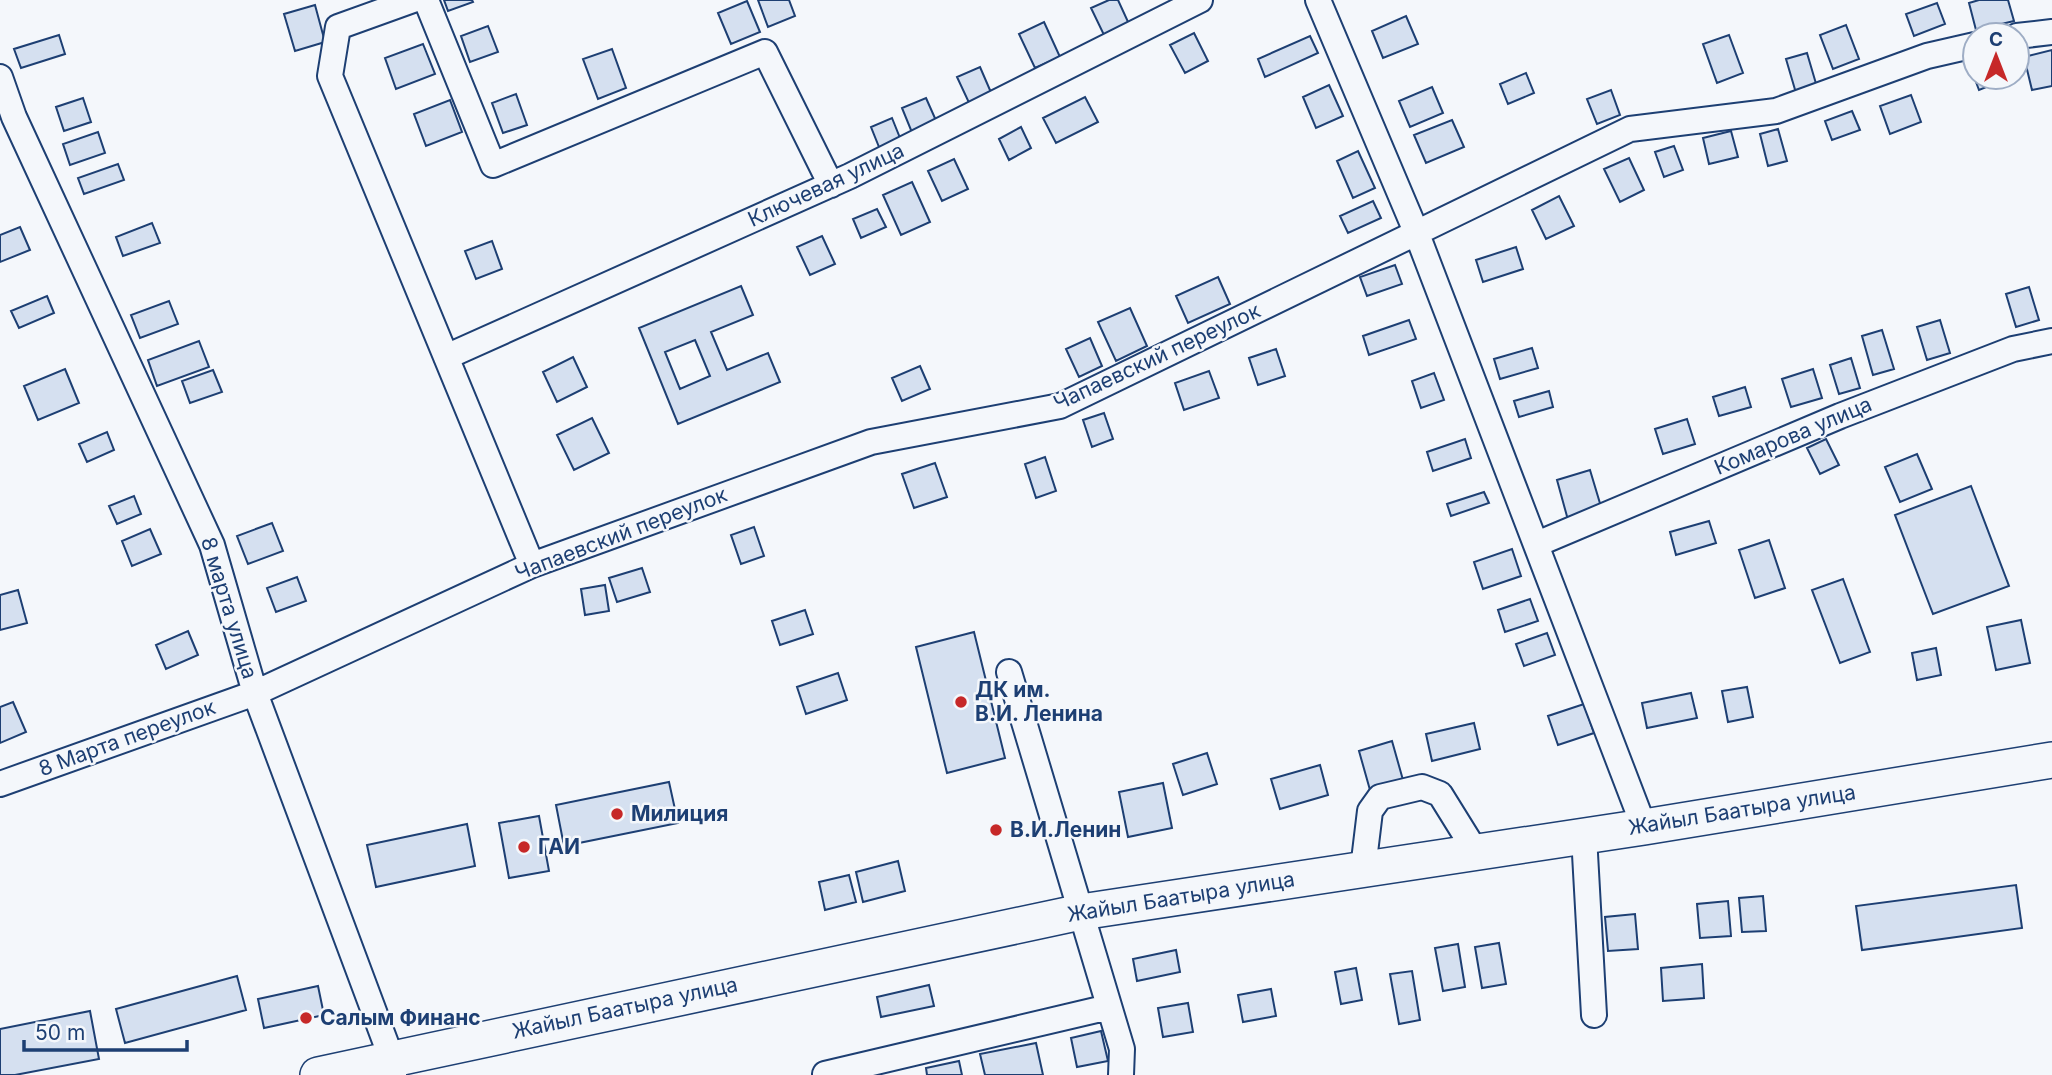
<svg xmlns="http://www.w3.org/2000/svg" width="2052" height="1075" font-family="Inter,sans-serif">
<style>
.building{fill:#d5e0f0;stroke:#1d3f73;stroke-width:2;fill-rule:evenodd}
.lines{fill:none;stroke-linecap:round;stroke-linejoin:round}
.minor-casing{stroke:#1d3f73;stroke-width:28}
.highway-casing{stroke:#1d3f73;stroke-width:38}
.minor{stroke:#f4f7fb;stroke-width:24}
.highway{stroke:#f4f7fb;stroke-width:35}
.poi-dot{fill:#c62828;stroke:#f4f7fb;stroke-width:2.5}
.labels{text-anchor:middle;stroke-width:5;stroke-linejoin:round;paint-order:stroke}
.street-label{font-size:21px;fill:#1d3f73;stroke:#f4f7fb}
.poi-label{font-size:21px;font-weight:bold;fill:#1d3f73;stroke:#f4f7fb;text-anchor:start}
</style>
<rect width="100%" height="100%" fill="#f4f7fb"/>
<path class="building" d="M 444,0 L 472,0 L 473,2 L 448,11 Z
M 758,0 L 789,0 L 795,16 L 768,27 Z
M 1109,0 L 1118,0 L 1129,24 L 1104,35 L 1091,8 Z
M 1979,0 L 2008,0 L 2014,21 L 1976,30 L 1969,3 Z
M 747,1 L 760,32 L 731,44 L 718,13 Z
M 1937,3 L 1945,24 L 1914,36 L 1906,14 Z
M 315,5 L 325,42 L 295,51 L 284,14 Z
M 1406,16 L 1418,44 L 1383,58 L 1372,31 Z
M 1044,22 L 1060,57 L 1035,68 L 1019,34 Z
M 1846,25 L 1859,59 L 1833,69 L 1820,35 Z
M 488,26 L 498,52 L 470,62 L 461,36 Z
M 1194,33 L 1208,61 L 1185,73 L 1170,45 Z
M 59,35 L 65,54 L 21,68 L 14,49 Z
M 1729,35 L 1743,73 L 1717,83 L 1703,44 Z
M 1310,36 L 1318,53 L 1265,77 L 1258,59 Z
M 423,44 L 435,74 L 396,89 L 385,58 Z
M 612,49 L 626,88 L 598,99 L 583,59 Z
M 2052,50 L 2052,86 L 2032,90 L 2024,57 Z
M 1807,53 L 1817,87 L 1796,93 L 1786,59 Z
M 1975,64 L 1975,77 L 2009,78 L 1979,90 L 1970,66 Z
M 980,67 L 993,97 L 971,107 L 957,77 Z
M 1526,73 L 1534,93 L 1508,104 L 1500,84 Z
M 1329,85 L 1343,116 L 1316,128 L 1303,97 Z
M 1432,87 L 1443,113 L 1410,127 L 1399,101 Z
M 1611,90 L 1620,115 L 1597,124 L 1587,99 Z
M 516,94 L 527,125 L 503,133 L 492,103 Z
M 1911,95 L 1921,122 L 1890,134 L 1880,106 Z
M 1085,97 L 1098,122 L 1056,143 L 1043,118 Z
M 83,98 L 91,122 L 64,131 L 56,107 Z
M 926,98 L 938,125 L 913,135 L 902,108 Z
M 450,100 L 462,132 L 426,146 L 414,114 Z
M 1852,111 L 1860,130 L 1832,140 L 1825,121 Z
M 892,118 L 902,143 L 881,152 L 871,127 Z
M 1452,120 L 1464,147 L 1426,163 L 1414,135 Z
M 1021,127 L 1031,148 L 1009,160 L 999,139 Z
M 1778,129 L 1787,161 L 1768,166 L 1760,134 Z
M 1731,131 L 1738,157 L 1709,164 L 1703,138 Z
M 98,132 L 105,153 L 70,165 L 63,144 Z
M 1674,146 L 1683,170 L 1664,177 L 1655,152 Z
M 1358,151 L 1375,188 L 1353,198 L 1337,161 Z
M 1629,158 L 1644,190 L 1620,202 L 1604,169 Z
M 954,159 L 968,189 L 942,201 L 928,171 Z
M 118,164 L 124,180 L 84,194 L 78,178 Z
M 912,182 L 930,222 L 901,235 L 883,195 Z
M 1559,196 L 1574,226 L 1546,239 L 1532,210 Z
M 1373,201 L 1381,218 L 1348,233 L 1340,216 Z
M 877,209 L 886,227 L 861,238 L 853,219 Z
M 152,223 L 160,243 L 123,256 L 116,237 Z
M 20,227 L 30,250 L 0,262 L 0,235 Z
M 822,236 L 835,264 L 810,275 L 797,247 Z
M 492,241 L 502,269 L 476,279 L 465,251 Z
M 1516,247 L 1523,269 L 1483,282 L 1476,260 Z
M 1395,265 L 1402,284 L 1367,296 L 1360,277 Z
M 1218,277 L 1230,304 L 1188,323 L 1176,296 Z
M 741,286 L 753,315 L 711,332 L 727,370 L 768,353 L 780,382 L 678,424 L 639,328 ZM 695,340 L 710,376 L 680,389 L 665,352 Z
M 2029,287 L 2039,320 L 2016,327 L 2006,294 Z
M 47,296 L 54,313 L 19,328 L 11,311 Z
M 169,301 L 178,324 L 140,338 L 131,315 Z
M 1130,308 L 1147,346 L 1116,361 L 1098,322 Z
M 1409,320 L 1416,339 L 1369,355 L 1363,336 Z
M 1940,320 L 1950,353 L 1927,360 L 1917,327 Z
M 1882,330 L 1894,369 L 1873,375 L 1862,336 Z
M 1090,338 L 1102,366 L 1079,377 L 1066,349 Z
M 199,341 L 209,367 L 157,386 L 148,360 Z
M 1532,348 L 1538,368 L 1500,379 L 1494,359 Z
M 1276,349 L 1285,376 L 1258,385 L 1249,358 Z
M 573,357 L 587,387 L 557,402 L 543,372 Z
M 1851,358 L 1860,388 L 1839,394 L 1830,365 Z
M 920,366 L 930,389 L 902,401 L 892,378 Z
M 65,369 L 79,403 L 38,420 L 24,386 Z
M 1813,369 L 1822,398 L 1791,407 L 1782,379 Z
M 213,370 L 222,392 L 190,403 L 182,381 Z
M 1209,371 L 1219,398 L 1184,410 L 1175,383 Z
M 1434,373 L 1444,400 L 1421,408 L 1412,381 Z
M 1745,387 L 1751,407 L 1719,416 L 1713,397 Z
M 1549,391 L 1553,407 L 1519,417 L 1514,401 Z
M 1104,413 L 1113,439 L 1092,447 L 1083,420 Z
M 592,418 L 609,453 L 574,470 L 557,435 Z
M 1687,419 L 1695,444 L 1663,454 L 1655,429 Z
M 107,432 L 114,450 L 87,462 L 79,444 Z
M 1465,439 L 1471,458 L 1433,471 L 1427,452 Z
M 1826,439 L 1839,465 L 1820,474 L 1807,448 Z
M 1917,454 L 1932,489 L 1900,502 L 1885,467 Z
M 1045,457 L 1056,491 L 1036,498 L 1025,464 Z
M 935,463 L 947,497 L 914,508 L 902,474 Z
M 1590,470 L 1602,510 L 1568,520 L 1557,480 Z
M 1971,486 L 2009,586 L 1933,614 L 1895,515 Z
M 1484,492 L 1489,503 L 1451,516 L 1447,504 Z
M 134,496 L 141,514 L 117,524 L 109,506 Z
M 1709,521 L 1716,543 L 1676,555 L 1670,532 Z
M 272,523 L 283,551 L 248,564 L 237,536 Z
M 754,527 L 764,556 L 741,564 L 731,535 Z
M 150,529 L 161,554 L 132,566 L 122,541 Z
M 1769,540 L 1785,588 L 1755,598 L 1739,550 Z
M 1512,549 L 1521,576 L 1483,589 L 1474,562 Z
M 642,568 L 650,592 L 617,602 L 609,578 Z
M 297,577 L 306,601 L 276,612 L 267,588 Z
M 1843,579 L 1870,652 L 1840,663 L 1812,590 Z
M 605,585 L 609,611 L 585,615 L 581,589 Z
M 18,590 L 27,623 L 0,630 L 0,595 Z
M 1530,599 L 1538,621 L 1505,632 L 1498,610 Z
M 805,610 L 813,634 L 780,645 L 772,621 Z
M 2021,620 L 2030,663 L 1996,670 L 1987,627 Z
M 188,631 L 198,655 L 166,669 L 156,645 Z
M 974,632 L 1005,758 L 947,773 L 916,647 Z
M 1547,633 L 1555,655 L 1524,666 L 1516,644 Z
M 1936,648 L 1941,675 L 1917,680 L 1912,653 Z
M 838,673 L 847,700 L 806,714 L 797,687 Z
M 1747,687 L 1753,717 L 1728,722 L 1722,691 Z
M 1691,693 L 1697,718 L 1647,728 L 1642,703 Z
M 13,702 L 26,732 L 0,743 L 0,707 Z
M 1584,704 L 1594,733 L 1558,745 L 1548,716 Z
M 1474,723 L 1480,749 L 1432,761 L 1426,734 Z
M 1392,741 L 1403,780 L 1370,790 L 1359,751 Z
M 1207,753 L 1217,784 L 1183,795 L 1173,764 Z
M 1320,765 L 1328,795 L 1280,809 L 1271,779 Z
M 669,782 L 678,823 L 564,846 L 556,805 Z
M 1163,783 L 1172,828 L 1128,837 L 1119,792 Z
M 539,816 L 549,871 L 509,878 L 499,823 Z
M 467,824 L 475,866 L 376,887 L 367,845 Z
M 898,861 L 905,891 L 863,902 L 856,872 Z
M 849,875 L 856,902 L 825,910 L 819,882 Z
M 2016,885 L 2022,928 L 1862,950 L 1856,906 Z
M 1763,896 L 1766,931 L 1742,932 L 1739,898 Z
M 1728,901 L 1731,936 L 1700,938 L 1697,904 Z
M 1635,914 L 1638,949 L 1608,951 L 1605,917 Z
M 1499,943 L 1506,984 L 1482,988 L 1475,947 Z
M 1458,944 L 1465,987 L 1443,991 L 1435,948 Z
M 1176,950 L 1180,972 L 1137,981 L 1133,959 Z
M 1702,964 L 1704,998 L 1663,1001 L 1661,968 Z
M 1356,968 L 1362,1000 L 1341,1004 L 1335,972 Z
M 1412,971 L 1420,1020 L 1399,1024 L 1390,974 Z
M 237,976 L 246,1010 L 125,1043 L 116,1009 Z
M 929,985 L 934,1006 L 881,1017 L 877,997 Z
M 318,986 L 324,1015 L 264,1028 L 258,999 Z
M 1271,989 L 1276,1016 L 1243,1022 L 1238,995 Z
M 1188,1003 L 1193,1032 L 1163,1037 L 1158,1008 Z
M 90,1011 L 99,1059 L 15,1075 L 0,1075 L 0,1029 Z
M 1101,1031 L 1108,1061 L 1077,1067 L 1071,1038 Z
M 1036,1043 L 1043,1075 L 985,1075 L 980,1054 Z
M 959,1061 L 962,1075 L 927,1075 L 926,1068 Z"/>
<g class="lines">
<g class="minor-casing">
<path id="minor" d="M 413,0 L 338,27 L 330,76 L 532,565
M 426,0 L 493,165 L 765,52 L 831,185
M 1318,0 L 1417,234 L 1644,827
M 2017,36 L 2052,32
M 0,77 L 14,117 L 212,545 L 255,693 L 391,1057 L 394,1074
M 446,357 L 850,176 L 1200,0
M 1537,544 L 1840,416 L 2013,349 L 2052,341
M 1009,672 L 1122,1049 L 1121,1075
M 0,784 L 255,693 L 532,565 L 871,442 L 1060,406 L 1630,129 L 1776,111 L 1927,56 L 1975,45
M 1584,836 L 1594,1015
M 1363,869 L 1370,811 L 1380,797 L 1422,787 L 1440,794 L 1476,852
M 825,1074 L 1109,1007"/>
</g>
<g class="highway-casing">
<path id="highway" d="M 318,1075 L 1081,912 L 1644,827 L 2052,760"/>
</g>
<use href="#minor" class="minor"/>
<use href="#highway" class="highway"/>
</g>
<g class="poi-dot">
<circle cx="961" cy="702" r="7"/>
<circle cx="617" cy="814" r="7"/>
<circle cx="996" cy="830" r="7"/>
<circle cx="524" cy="847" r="7"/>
<circle cx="306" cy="1018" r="7"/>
</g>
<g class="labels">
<g class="street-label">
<text transform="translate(826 185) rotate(-25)" y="7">Ключевая улица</text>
<text transform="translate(1157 357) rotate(-25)" y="7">Чапаевский переулок</text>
<text transform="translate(1793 436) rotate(-23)" y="7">Комарова улица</text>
<text transform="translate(621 534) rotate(-21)" y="7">Чапаевский переулок</text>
<text transform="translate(229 608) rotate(73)" y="7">8 марта улица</text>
<text transform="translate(127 738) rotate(-20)" y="7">8 Марта переулок</text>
<text transform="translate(1742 810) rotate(-9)" y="7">Жайыл Баатыра улица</text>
<text transform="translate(1181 897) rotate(-9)" y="7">Жайыл Баатыра улица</text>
<text transform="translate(625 1008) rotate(-12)" y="7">Жайыл Баатыра улица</text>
</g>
<g class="poi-label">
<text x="975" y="697">ДК им.<tspan x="975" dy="24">В.И. Ленина</tspan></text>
<text x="631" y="821">Милиция</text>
<text x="1010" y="837">В.И.Ленин</text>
<text x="538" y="854">ГАИ</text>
<text x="320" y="1025">Салым Финанс</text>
</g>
</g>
<g transform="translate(1996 56)"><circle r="33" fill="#f4f7fb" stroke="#9eadc5" stroke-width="2"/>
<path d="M0-5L12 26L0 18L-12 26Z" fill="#c62828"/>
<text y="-10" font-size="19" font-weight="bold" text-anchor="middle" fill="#1d3f73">С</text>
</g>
<path d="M24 1040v10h163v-10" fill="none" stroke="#1d3f73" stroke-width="3.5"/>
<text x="35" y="1040" font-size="21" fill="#1d3f73" stroke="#f4f7fb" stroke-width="5" paint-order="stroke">50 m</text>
</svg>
